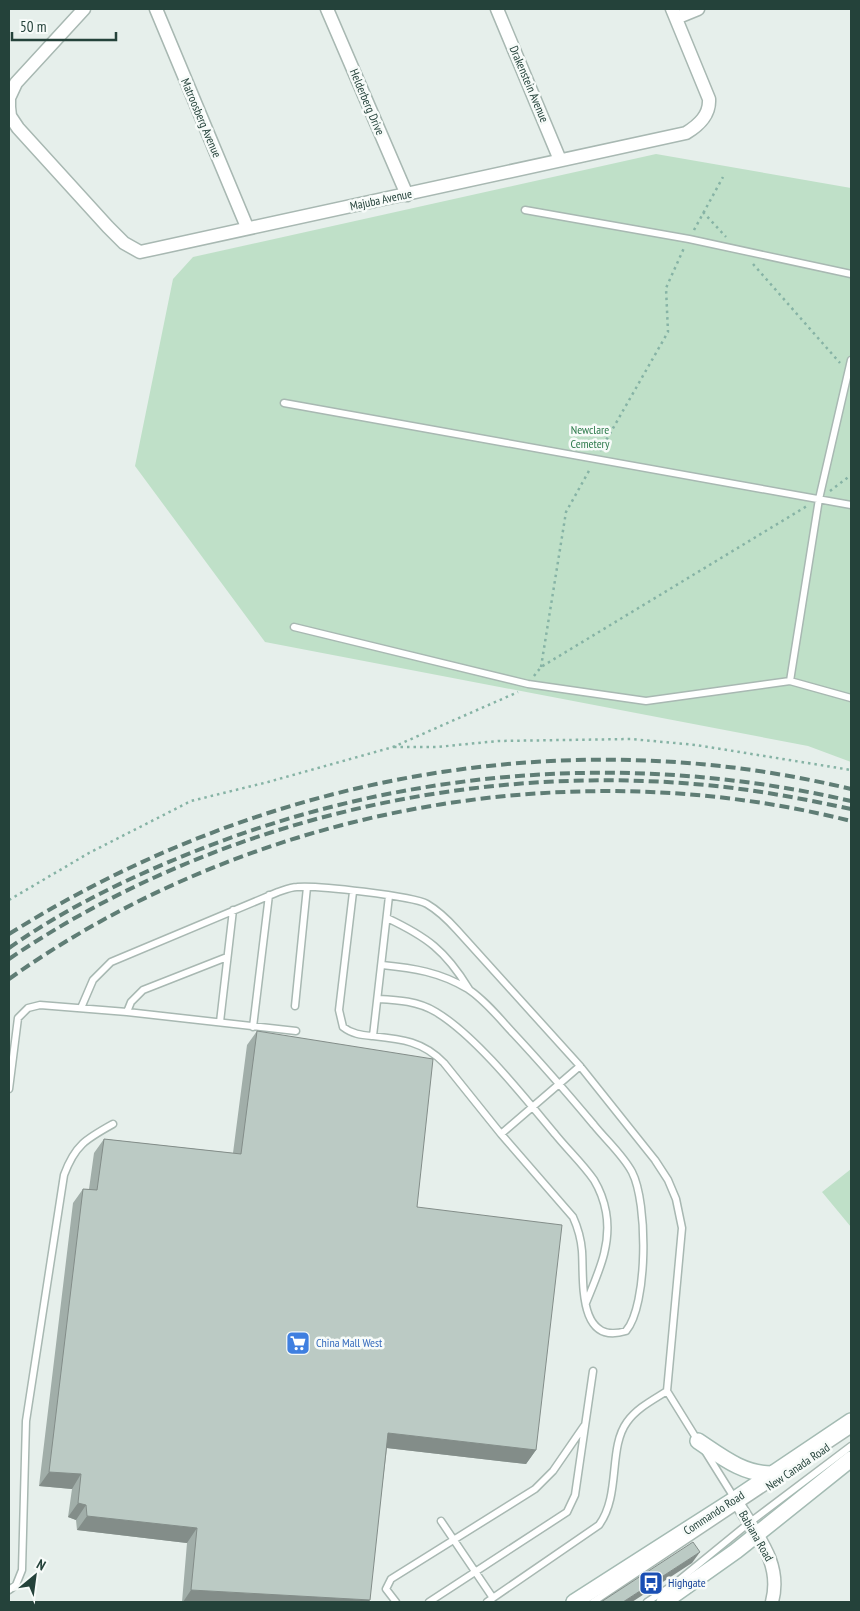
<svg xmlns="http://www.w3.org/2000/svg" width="860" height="1611" font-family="'PT Sans Narrow',sans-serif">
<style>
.green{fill:#bfe0c8}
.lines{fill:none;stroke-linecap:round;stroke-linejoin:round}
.service-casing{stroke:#a8b8b2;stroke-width:9}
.minor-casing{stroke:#a8b8b2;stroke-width:15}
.secondary-casing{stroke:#a4bbb3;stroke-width:18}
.path{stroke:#86b3a5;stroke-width:2.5;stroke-dasharray:2.5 4;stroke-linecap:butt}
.service{stroke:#fff;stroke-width:6}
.minor{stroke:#fff;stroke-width:12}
.secondary{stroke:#fff;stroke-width:15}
.rail{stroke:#5f7d75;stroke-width:4;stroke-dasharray:10 5;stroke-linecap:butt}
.wall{fill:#a1aea9}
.shaded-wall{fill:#838d89}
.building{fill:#bbcac4;stroke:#838d89}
.labels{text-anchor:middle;stroke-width:5;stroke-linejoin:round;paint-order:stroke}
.street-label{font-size:12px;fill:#24423a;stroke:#f7fbf9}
.park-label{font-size:12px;fill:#2d7a4b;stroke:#f7fbf9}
.shop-label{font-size:12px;fill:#366cbe;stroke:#f7fbf9;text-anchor:start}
.transit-label{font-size:12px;fill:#164399;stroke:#f7fbf9;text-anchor:start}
</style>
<rect width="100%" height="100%" fill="#e6efeb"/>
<path class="green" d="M 656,154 L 851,188 L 851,762 L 808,746 L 265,642 L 135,466 L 173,279 L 193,257 Z
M 851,1169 L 851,1227 L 822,1192 Z"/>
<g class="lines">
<g class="service-casing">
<path id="service" d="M 525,210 L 689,239 L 851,274
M 284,403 L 851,505
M 294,627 L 528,684 L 646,701 L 790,681 L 851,698
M 790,681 L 819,499 L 851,360
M 353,892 L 339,1010 L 343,1027 C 352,1034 361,1035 372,1036 C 401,1039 423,1041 444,1063 L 501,1134 L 573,1217 C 578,1228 581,1239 582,1251 C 584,1280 577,1346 626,1331 C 648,1305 648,1203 632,1172 C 623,1155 606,1140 594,1125 C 568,1094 542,1064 514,1034 C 500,1019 485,1000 468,989 C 440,972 413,968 382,965
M 387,918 C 427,937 445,950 469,989
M 378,999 C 398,1000 418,1001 436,1012 C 476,1036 524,1097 555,1134 C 567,1149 583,1164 594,1180 C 600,1190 604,1201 606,1212 C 612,1245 598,1273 586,1303
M 295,1006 L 307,887
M 81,1008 L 93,980 L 111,962 L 278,892 C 284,890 291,887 297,887 C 316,885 413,896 427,904 C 439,911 448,920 457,930 L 580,1066 L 655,1160 L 668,1180 L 676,1199 L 682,1228 L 667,1391 L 698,1441
M 127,1012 L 131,1002 L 143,990 L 227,957
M 220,1022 L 233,910
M 253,1027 L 269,895
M 373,1036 L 389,896
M 9,1089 L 18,1018 L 28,1008 L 40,1005 L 127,1012 L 296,1031
M 501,1134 L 580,1066
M 705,1451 L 735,1499
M 441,1521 L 493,1598
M 9,1590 L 16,1585 L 22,1570 L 26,1421 L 64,1175 C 75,1145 86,1139 113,1124
M 396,1602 L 386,1589 L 391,1579 L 535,1489 L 553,1471 L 584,1426
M 429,1602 L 567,1512 L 575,1495 L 593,1371
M 487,1602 L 599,1525 C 621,1495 608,1448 627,1422 C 637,1408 653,1400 667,1391
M 593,1602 L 851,1430
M 647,1602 L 673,1585 L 749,1523 L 851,1446"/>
</g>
<g class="minor-casing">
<path id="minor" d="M 84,9 L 16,83 L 9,98 L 9,107 L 10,116 L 18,128 L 108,227 L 124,243 L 140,252 L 686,133 C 699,125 710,115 709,99 L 672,9
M 156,9 L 247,227
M 327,9 L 407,195
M 497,9 L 560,160
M 676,18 L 698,9
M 735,1499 C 754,1533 783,1561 772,1602"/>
</g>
<g class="secondary-casing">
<path id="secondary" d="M 698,1441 C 722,1457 743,1474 772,1474
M 574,1602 L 735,1499 L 851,1421
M 664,1602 L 736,1551 L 851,1459"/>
</g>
<path class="path" d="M 703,212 L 726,237
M 694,230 L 723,177
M 753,264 L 840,363
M 600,451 L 668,332 L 666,288 L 684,248
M 830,491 L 851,475
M 541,667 L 566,512 L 590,469
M 534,676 L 541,667 L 807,506
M 394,747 L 437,747 L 498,741 L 631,739 L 696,745 L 851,770
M 9,900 L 89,853 L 191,801 L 268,782 L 393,747 L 518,692"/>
<use href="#service" class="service"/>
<use href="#minor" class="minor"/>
<use href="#secondary" class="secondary"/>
<path class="rail" d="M 9,934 C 259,777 562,719 851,789
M 9,948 C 60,912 118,883 176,859 C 390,769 625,749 851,801
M 9,959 C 215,819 478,759 725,787 C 768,792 809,800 851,809
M 9,979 C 248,809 566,749 851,821"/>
</g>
<path class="wall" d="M 257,1031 L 417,1207 L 536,1450 L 526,1464 L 387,1448 L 368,1602 L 182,1602 L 187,1543 L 77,1530 L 76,1520 L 68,1517 L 72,1489 L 39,1486 L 73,1203 L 83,1189 L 89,1189 L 94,1153 L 104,1139 L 233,1153 L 247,1045 Z"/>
<path class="shaded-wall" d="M 388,1433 L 536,1450 L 526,1464 L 378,1447 Z
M 49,1472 L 81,1474 L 72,1489 L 39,1486 Z
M 78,1503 L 86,1505 L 76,1520 L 68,1517 Z
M 87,1516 L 197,1528 L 187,1543 L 77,1530 Z
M 700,1552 L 692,1563 L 632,1602 L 623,1602 Z
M 191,1590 L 370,1600 L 368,1602 L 183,1602 Z"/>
<path class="building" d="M 257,1031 L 433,1059 L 417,1207 L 562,1225 L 536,1450 L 388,1433 L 370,1600 L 191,1590 L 197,1528 L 87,1516 L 86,1505 L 78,1503 L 81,1474 L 49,1472 L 83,1189 L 97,1190 L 104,1139 L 241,1154 Z
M 693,1542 L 700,1552 L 623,1602 L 601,1602 Z"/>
<defs>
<g id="supermarket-square" transform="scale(1.25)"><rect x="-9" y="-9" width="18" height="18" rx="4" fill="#3f7fe0" stroke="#f7fbf9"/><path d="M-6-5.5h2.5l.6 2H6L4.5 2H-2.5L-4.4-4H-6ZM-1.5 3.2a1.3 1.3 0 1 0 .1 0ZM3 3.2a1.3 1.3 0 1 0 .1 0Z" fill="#fff"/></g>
<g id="bus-square" transform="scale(1.25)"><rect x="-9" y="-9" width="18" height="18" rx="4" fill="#1a4fb4" stroke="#f7fbf9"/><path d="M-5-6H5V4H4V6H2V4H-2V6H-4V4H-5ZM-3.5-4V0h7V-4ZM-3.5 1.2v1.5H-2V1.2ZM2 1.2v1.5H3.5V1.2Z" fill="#fff"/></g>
</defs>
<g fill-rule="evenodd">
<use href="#supermarket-square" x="298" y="1343"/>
<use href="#bus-square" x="651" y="1583"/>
</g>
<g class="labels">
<g class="street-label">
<text transform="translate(529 84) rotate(67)" y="4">Drakenstein Avenue</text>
<text transform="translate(367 102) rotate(67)" y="4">Helderberg Drive</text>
<text transform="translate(201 118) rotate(67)" y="4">Matroosberg Avenue</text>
<text transform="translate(381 200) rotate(-12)" y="4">Majuba Avenue</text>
<text transform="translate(798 1467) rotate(-34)" y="4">New Canada Road</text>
<text transform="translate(714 1513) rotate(-33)" y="4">Commando Road</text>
<text transform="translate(756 1536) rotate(60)" y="4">Babiana Road</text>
</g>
<g class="park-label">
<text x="590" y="434">Newclare<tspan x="590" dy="14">Cemetery</tspan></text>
</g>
<g class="shop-label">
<text x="316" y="1347">China Mall West</text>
</g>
<g class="transit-label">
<text x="668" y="1587">Highgate</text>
</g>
</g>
<rect width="860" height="1611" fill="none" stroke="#24423a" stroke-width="20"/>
<g transform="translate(35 1576) rotate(29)" stroke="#f7fbf9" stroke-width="4" paint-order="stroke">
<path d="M0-4L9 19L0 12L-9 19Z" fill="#24423a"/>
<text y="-8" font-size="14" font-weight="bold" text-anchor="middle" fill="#24423a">N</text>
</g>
<path d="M12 32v8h104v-8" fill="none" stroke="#24423a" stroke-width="2.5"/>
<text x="20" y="32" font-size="15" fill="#24423a" stroke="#f7fbf9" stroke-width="4" paint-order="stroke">50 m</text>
</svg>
